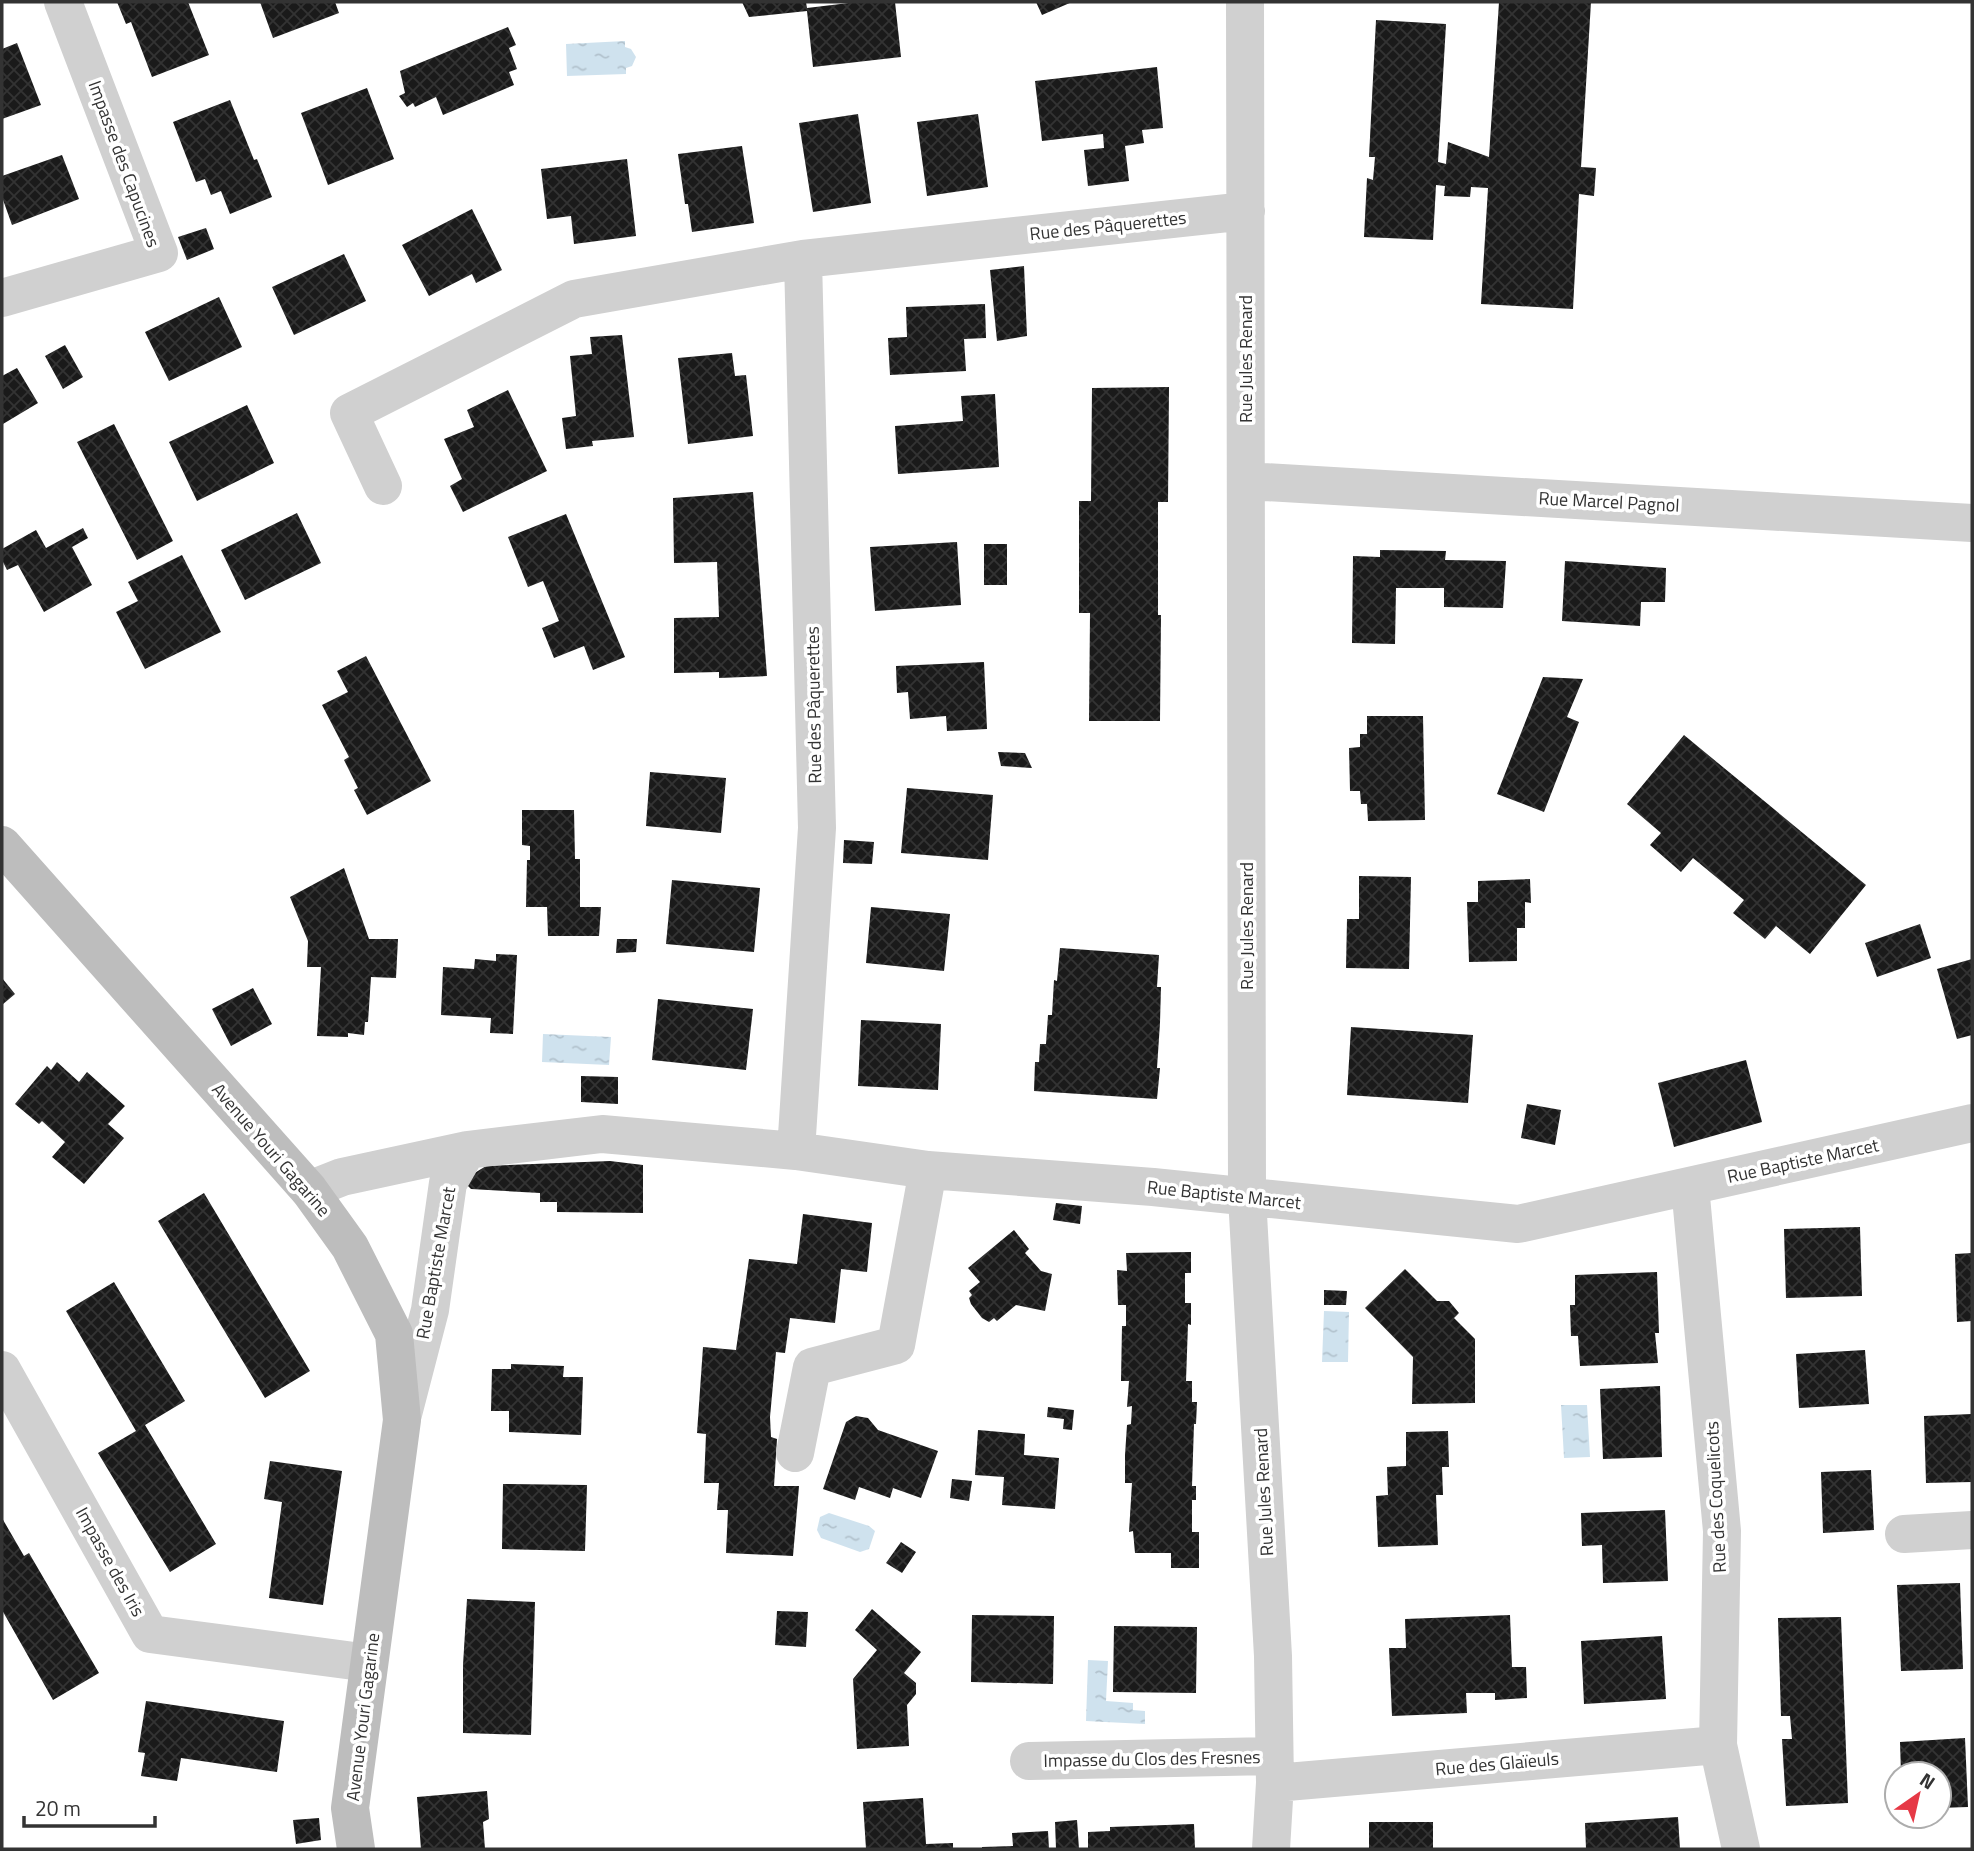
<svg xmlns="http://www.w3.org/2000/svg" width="1974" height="1851" font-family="'Titillium Web',sans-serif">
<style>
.water{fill:url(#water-ripples)}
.building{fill:url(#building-cross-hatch)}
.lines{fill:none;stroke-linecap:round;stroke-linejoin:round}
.street{stroke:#d0d0d0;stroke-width:38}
.secondary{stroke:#bdbdbd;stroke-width:38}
.labels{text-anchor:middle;stroke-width:7;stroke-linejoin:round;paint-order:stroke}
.street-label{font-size:18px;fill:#333;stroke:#fff}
</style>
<defs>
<pattern id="water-ripples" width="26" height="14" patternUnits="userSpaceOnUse" patternTransform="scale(1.75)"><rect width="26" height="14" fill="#cfe2ee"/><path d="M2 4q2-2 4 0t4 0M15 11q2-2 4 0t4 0" fill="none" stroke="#b2c2cd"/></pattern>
<pattern id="building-cross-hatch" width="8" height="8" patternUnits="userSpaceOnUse" patternTransform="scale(1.75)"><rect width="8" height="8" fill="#1a1a1a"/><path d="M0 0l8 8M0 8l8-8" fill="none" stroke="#333"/></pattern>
</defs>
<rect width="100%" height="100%" fill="#fff"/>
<path class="water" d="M 625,41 L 625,47 L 631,49 L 636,57 L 632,66 L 626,68 L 626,74 L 567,76 L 566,44 Z
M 543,1034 L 611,1037 L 609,1065 L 542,1062 Z
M 1324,1311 L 1349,1312 L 1348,1362 L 1322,1362 Z
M 1561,1405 L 1587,1405 L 1590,1457 L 1564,1458 Z
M 829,1513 L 869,1526 L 875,1531 L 869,1549 L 860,1552 L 821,1538 L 817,1530 L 820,1517 Z
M 1088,1660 L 1108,1661 L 1106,1701 L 1133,1703 L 1133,1710 L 1145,1711 L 1145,1724 L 1086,1721 Z"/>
<path class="building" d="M 117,2 L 188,2 L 209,55 L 152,77 L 131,22 L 126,24 Z
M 260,2 L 335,2 L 339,13 L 273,38 Z
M 742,2 L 806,2 L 807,8 L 857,2 L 895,2 L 901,57 L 813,67 L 807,11 L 749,17 Z
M 1036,2 L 1072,2 L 1042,15 Z
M 1499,2 L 1591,2 L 1581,167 L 1596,168 L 1594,196 L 1579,194 L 1573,309 L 1481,304 L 1488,188 L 1471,187 L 1470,197 L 1444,196 L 1445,186 L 1436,185 L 1433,240 L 1364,237 L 1367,178 L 1373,180 L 1375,157 L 1369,157 L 1376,20 L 1446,24 L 1438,162 L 1446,164 L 1448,142 L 1489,157 Z
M 508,27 L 516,45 L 509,48 L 517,69 L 509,72 L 514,85 L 443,115 L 436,97 L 415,107 L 413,103 L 407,107 L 399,96 L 405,93 L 400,71 Z
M 17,43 L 41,105 L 2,119 L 2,49 Z
M 1157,67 L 1163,128 L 1142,130 L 1144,143 L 1125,146 L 1129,181 L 1088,186 L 1084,150 L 1104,148 L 1103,134 L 1042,141 L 1035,81 Z
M 367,88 L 394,159 L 328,185 L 301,113 Z
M 230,100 L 254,160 L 257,159 L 272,197 L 230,214 L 221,191 L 211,195 L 205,179 L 196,182 L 173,122 Z
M 858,114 L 871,203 L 813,212 L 799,123 Z
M 978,114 L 988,187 L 927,196 L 917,122 Z
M 742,146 L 754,223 L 692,232 L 688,204 L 685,204 L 678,154 Z
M 62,155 L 79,199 L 12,225 L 2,197 L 2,176 Z
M 627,159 L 636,236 L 574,244 L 571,216 L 547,219 L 541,169 Z
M 472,209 L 502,270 L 476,283 L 472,274 L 429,296 L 402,245 Z
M 206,228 L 214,249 L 187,260 L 178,237 Z
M 344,254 L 366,301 L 294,335 L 272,287 Z
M 1024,266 L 1027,336 L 997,341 L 990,270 Z
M 219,297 L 242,347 L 169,381 L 145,332 Z
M 985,304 L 986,338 L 964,339 L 966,371 L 890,375 L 888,338 L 907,337 L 906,307 Z
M 622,335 L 634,437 L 592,441 L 593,446 L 566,449 L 562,418 L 576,416 L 570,356 L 592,354 L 590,337 Z
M 65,345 L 83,377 L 63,389 L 45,356 Z
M 732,353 L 735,376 L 746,375 L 753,436 L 688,444 L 678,358 Z
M 17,368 L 38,403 L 3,424 L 2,376 Z
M 1169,387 L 1168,502 L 1158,502 L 1158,615 L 1161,615 L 1160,721 L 1089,721 L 1090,613 L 1079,613 L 1079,501 L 1091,501 L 1092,388 Z
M 508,390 L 547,471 L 463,512 L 450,486 L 462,479 L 444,439 L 474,427 L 467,410 Z
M 995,394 L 999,467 L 898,474 L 895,426 L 963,421 L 961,396 Z
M 247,405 L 274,463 L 197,501 L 169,442 Z
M 114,424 L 173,541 L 137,560 L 77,442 Z
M 753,492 L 767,676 L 719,678 L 719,672 L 674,673 L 674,618 L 719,617 L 717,562 L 674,563 L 673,498 Z
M 297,513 L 321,563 L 245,600 L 221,550 Z
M 566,514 L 625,657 L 593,670 L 584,646 L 554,658 L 542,628 L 559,621 L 543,581 L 528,587 L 508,537 Z
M 83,528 L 88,538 L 72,547 L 92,585 L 44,612 L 18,565 L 7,570 L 2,560 L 2,549 L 36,530 L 46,548 Z
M 957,542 L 961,605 L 875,611 L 870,547 Z
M 984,544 L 1007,544 L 1007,585 L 984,585 Z
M 1380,550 L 1446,551 L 1445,560 L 1506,561 L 1503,608 L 1444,607 L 1444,588 L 1396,588 L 1395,644 L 1352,643 L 1353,556 L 1380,557 Z
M 182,555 L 221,632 L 145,669 L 116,612 L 138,601 L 128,582 Z
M 1565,561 L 1666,568 L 1665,602 L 1641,602 L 1640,626 L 1562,621 Z
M 366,656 L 431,781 L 367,815 L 354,790 L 358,788 L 344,760 L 349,757 L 322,705 L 348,692 L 337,671 Z
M 984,662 L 987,729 L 947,731 L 946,716 L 910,719 L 908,692 L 897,693 L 896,666 Z
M 1543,677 L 1583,679 L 1567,717 L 1579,722 L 1544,812 L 1497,794 Z
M 1367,716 L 1423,716 L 1425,820 L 1368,821 L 1367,804 L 1361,804 L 1360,791 L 1350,791 L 1349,748 L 1360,747 L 1360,734 L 1367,734 Z
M 1684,735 L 1866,885 L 1810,954 L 1776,926 L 1765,939 L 1733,913 L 1744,900 L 1693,858 L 1681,872 L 1650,845 L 1661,833 L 1627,804 Z
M 998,752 L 1025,753 L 1032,768 L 1001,766 Z
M 650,772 L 726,778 L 721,833 L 646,826 Z
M 907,788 L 993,795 L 988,860 L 901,853 Z
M 522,810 L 574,810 L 575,859 L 580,859 L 580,907 L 601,907 L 599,936 L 548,936 L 547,907 L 526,907 L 527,860 L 530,860 L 530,846 L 522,845 Z
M 844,840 L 874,842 L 872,864 L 843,863 Z
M 344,868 L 369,939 L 398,939 L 396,978 L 371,977 L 368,1022 L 365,1022 L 364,1035 L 348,1033 L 348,1037 L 317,1036 L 321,967 L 307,967 L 308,941 L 290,897 Z
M 1359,876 L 1411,877 L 1409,969 L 1346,968 L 1347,919 L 1359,919 Z
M 1530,879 L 1531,903 L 1525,902 L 1525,928 L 1517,928 L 1517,961 L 1469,962 L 1467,902 L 1478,902 L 1478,881 Z
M 672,880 L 760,888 L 754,952 L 666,944 Z
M 871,907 L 950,914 L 944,971 L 866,963 Z
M 1920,924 L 1931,958 L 1877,977 L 1865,943 Z
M 617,939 L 637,939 L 636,952 L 616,953 Z
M 1060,948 L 1159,955 L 1157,987 L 1161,987 L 1160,1023 L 1157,1068 L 1160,1068 L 1157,1099 L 1034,1091 L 1035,1062 L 1039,1062 L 1040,1044 L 1046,1044 L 1048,1015 L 1052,1015 L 1054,980 L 1057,981 Z
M 496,954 L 517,955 L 513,1034 L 490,1033 L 491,1018 L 441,1015 L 443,967 L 474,969 L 475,959 L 496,961 Z
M 1972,959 L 1972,1035 L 1957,1039 L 1937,969 Z
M 2,978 L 15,994 L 2,1005 Z
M 253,988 L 272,1024 L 231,1046 L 212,1009 Z
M 658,999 L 753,1009 L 746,1070 L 652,1060 Z
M 861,1020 L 941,1024 L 938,1090 L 858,1086 Z
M 1351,1027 L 1473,1035 L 1468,1103 L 1347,1095 Z
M 1746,1060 L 1762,1122 L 1674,1147 L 1658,1083 Z
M 57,1062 L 79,1082 L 87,1072 L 125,1106 L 108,1124 L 124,1138 L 84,1184 L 52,1157 L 65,1142 L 42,1121 L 39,1124 L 15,1104 L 47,1066 L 51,1070 Z
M 581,1076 L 618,1077 L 618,1104 L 581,1102 Z
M 1527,1104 L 1561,1110 L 1555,1145 L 1521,1138 Z
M 610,1161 L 643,1165 L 643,1213 L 557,1212 L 557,1202 L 540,1202 L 540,1193 L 471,1189 L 467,1185 L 468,1177 L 486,1166 Z
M 204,1193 L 310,1371 L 265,1398 L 158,1221 Z
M 1056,1203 L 1082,1206 L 1080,1224 L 1053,1220 Z
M 803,1214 L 872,1223 L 867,1272 L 841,1269 L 835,1323 L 790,1318 L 785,1353 L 776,1352 L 770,1417 L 771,1437 L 777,1439 L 774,1486 L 799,1486 L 793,1556 L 726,1553 L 728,1510 L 717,1510 L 719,1483 L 704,1483 L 706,1434 L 697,1433 L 703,1347 L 736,1350 L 749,1259 L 797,1264 Z
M 1860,1227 L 1862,1296 L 1786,1298 L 1784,1229 Z
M 1014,1230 L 1029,1249 L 1025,1253 L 1041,1271 L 1052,1274 L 1045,1311 L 1016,1305 L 997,1321 L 994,1318 L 989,1322 L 982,1318 L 971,1304 L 969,1298 L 972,1295 L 969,1291 L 980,1282 L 968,1268 Z
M 1191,1252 L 1191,1273 L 1185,1273 L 1185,1303 L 1191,1303 L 1191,1325 L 1188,1324 L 1186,1381 L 1192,1381 L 1192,1402 L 1197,1402 L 1196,1424 L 1194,1424 L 1192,1486 L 1196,1486 L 1196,1500 L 1192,1500 L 1192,1532 L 1199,1532 L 1199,1568 L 1171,1568 L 1171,1553 L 1135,1553 L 1133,1531 L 1129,1532 L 1132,1483 L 1125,1483 L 1125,1455 L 1127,1425 L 1131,1424 L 1132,1406 L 1127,1407 L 1129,1381 L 1121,1381 L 1122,1326 L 1126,1326 L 1126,1305 L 1118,1305 L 1117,1270 L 1127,1271 L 1126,1253 Z
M 1972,1253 L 1972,1321 L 1957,1322 L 1955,1254 Z
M 1405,1269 L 1437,1301 L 1449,1301 L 1459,1313 L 1454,1318 L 1475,1339 L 1475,1403 L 1412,1404 L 1413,1357 L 1365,1308 Z
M 1657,1272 L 1659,1333 L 1655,1333 L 1658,1363 L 1580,1366 L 1578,1336 L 1571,1336 L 1570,1305 L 1575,1305 L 1575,1275 Z
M 114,1282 L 185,1401 L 145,1425 L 216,1544 L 170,1572 L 98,1453 L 136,1431 L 66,1311 Z
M 1324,1290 L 1347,1291 L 1346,1305 L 1324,1305 Z
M 1865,1350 L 1869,1404 L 1799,1408 L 1796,1354 Z
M 511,1364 L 564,1366 L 563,1377 L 583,1377 L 581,1435 L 509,1432 L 509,1411 L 491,1411 L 492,1369 L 511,1369 Z
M 1660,1386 L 1662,1457 L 1603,1459 L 1600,1389 Z
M 1048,1407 L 1074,1410 L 1072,1430 L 1063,1429 L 1064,1419 L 1047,1417 Z
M 1972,1414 L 1972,1482 L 1926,1483 L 1924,1416 Z
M 856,1416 L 868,1418 L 878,1430 L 938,1451 L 921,1498 L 893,1488 L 890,1498 L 859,1487 L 855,1500 L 823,1489 L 846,1422 Z
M 978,1430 L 1025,1434 L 1024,1455 L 1059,1458 L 1055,1509 L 1002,1505 L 1004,1477 L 975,1475 Z
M 1448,1431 L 1449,1467 L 1442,1467 L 1443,1495 L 1436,1495 L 1438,1545 L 1378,1547 L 1376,1496 L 1388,1495 L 1387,1467 L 1406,1466 L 1406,1432 Z
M 270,1461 L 342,1471 L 323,1605 L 269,1598 L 282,1502 L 264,1499 Z
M 1871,1470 L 1874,1530 L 1823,1533 L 1821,1472 Z
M 952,1479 L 972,1481 L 969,1501 L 950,1498 Z
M 503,1484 L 587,1485 L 585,1551 L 502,1549 Z
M 1665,1510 L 1668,1581 L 1603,1583 L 1602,1545 L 1582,1546 L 1581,1513 Z
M 2,1518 L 24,1556 L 29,1553 L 99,1673 L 53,1700 L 2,1610 Z
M 901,1542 L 916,1552 L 902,1573 L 886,1563 Z
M 1960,1583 L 1963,1669 L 1901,1671 L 1897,1585 Z
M 467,1599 L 535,1602 L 531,1735 L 463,1733 L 463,1665 Z
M 872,1609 L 921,1652 L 904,1673 L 916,1683 L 916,1694 L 907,1705 L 909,1746 L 857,1749 L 853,1679 L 877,1650 L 855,1630 Z
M 777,1611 L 808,1612 L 806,1647 L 775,1645 Z
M 972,1615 L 1054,1616 L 1053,1684 L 971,1682 Z
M 1510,1615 L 1512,1667 L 1526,1667 L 1527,1698 L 1495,1700 L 1495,1693 L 1466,1693 L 1467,1713 L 1392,1716 L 1389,1648 L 1406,1648 L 1405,1619 Z
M 1841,1617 L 1848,1803 L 1786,1806 L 1782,1739 L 1792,1739 L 1790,1716 L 1781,1716 L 1778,1618 Z
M 1114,1626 L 1197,1627 L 1196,1693 L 1113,1692 Z
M 1662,1636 L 1666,1699 L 1584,1704 L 1581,1641 Z
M 146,1701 L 284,1721 L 277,1772 L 181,1758 L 177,1781 L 141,1776 L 145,1753 L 138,1752 Z
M 1965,1738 L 1968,1807 L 1939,1808 L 1939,1774 L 1901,1774 L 1900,1742 Z
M 487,1791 L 489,1819 L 483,1822 L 485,1849 L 421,1849 L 417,1797 Z
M 923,1798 L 926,1844 L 953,1843 L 953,1849 L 866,1849 L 863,1802 Z
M 1678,1817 L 1680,1849 L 1586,1849 L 1585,1823 Z
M 319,1818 L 321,1840 L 296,1844 L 293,1820 Z
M 1077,1820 L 1079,1849 L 1056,1849 L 1055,1822 Z
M 1369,1822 L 1433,1822 L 1433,1849 L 1369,1849 Z
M 1194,1824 L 1195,1849 L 1088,1849 L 1088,1832 L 1110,1831 L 1110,1827 Z
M 1048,1831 L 1049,1849 L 982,1849 L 982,1847 L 1013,1846 L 1012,1833 Z"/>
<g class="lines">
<path class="street" d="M 1245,2 L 1247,1197 L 1273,1656 L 1275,1783 L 1271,1849
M 2,298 L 159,253 L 63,2
M 1247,481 L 1972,523
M 383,486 L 349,413 L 574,299 L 803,259 L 1246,211
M 796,1151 L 817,828 L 803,259
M 1690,1186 L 1722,1531 L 1718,1745 L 1741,1849
M 309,1190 L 342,1177 L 467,1150 L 602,1134 L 796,1151 L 928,1170 L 1153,1187 L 1518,1224 L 1972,1123
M 2,1370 L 150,1634 L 369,1663
M 403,1414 L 430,1310 L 448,1183 L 467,1150
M 795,1453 L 812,1367 L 896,1345 L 928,1170
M 1904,1534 L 1972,1530
M 1029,1761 L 1274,1756
M 1275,1783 L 1718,1745"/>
<path class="secondary" d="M 2,845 L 309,1190 L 350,1247 L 394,1334 L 402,1420 L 350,1808 L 356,1849"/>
</g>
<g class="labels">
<g class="street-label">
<text transform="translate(124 164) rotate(70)" y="6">Impasse des Capucines</text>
<text transform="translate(1108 226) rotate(-6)" y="6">Rue des Pâquerettes</text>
<text transform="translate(1246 359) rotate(-90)" y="6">Rue Jules Renard</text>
<text transform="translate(1609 502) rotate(3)" y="6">Rue Marcel Pagnol</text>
<text transform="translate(814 705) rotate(-91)" y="6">Rue des Pâquerettes</text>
<text transform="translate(1247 926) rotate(-90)" y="6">Rue Jules Renard</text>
<text transform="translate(271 1150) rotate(49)" y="6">Avenue Youri Gagarine</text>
<text transform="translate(1803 1161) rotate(-12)" y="6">Rue Baptiste Marcet</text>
<text transform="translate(1224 1195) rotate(6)" y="6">Rue Baptiste Marcet</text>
<text transform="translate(436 1263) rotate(-80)" y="6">Rue Baptiste Marcet</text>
<text transform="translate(1264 1492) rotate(-93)" y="6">Rue Jules Renard</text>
<text transform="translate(1716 1497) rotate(-93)" y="6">Rue des Coquelicots</text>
<text transform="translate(110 1562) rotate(61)" y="6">Impasse des Iris</text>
<text transform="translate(363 1717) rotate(-83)" y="6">Avenue Youri Gagarine</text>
<text transform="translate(1152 1759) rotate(-1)" y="6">Impasse du Clos des Fresnes</text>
<text transform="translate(1497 1764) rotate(-5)" y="6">Rue des Glaïeuls</text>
</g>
</g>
<rect width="1974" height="1851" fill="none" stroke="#333333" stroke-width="7"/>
<g transform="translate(1918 1795) rotate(34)"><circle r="33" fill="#ffffff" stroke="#adadad" stroke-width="2"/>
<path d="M0-5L12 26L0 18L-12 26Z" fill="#e63946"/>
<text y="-10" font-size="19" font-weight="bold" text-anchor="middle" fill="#333333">N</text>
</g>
<path d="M24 1816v10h131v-10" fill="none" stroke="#333333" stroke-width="3.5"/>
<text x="35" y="1816" font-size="21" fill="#333333" stroke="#ffffff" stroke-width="5" paint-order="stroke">20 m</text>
</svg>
